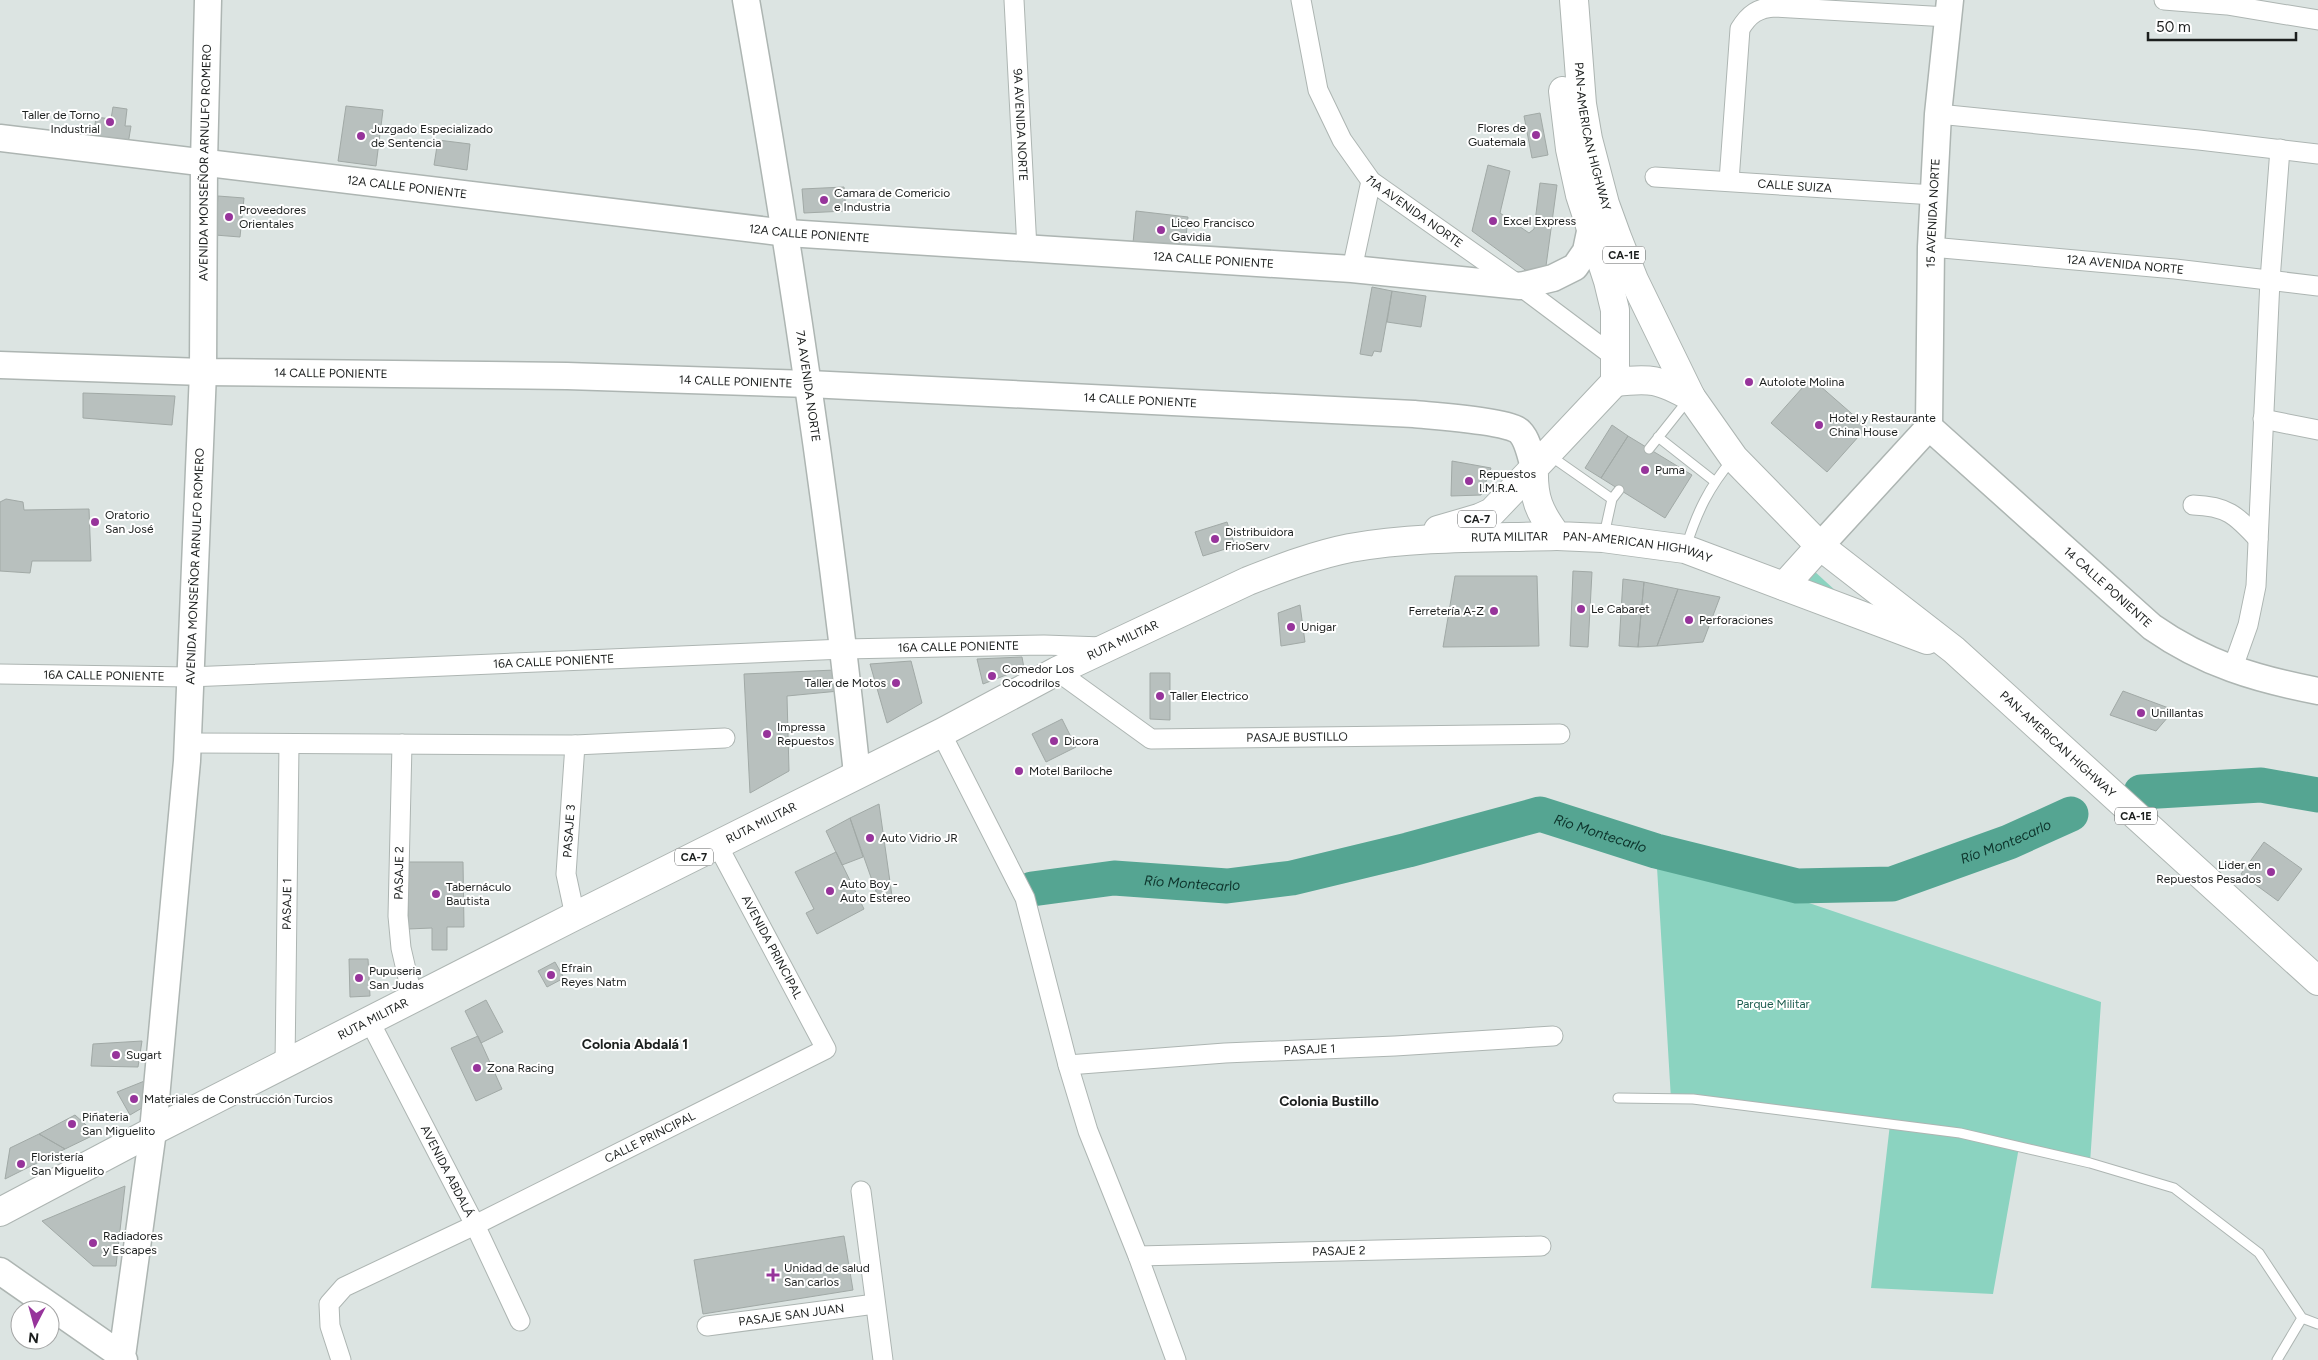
<svg xmlns="http://www.w3.org/2000/svg" width="2318" height="1360" font-family="Figtree,sans-serif">
<style>
.green{fill:#8bd3c0}
.lines{fill:none;stroke-linecap:round;stroke-linejoin:round}
.river{stroke:#55a592;stroke-width:35}
.building{fill:#b8c0be;stroke:#a1a9a6}
.lane-casing{stroke:#adb5b2;stroke-width:11}
.street-casing{stroke:#adb5b2;stroke-width:21}
.secondary-casing{stroke:#adb5b2;stroke-width:29}
.primary-casing{stroke:#adb5b2;stroke-width:30}
.highway-casing{stroke:#adb5b2;stroke-width:30}
.lane{stroke:#fff;stroke-width:9}
.street{stroke:#fff;stroke-width:19}
.secondary{stroke:#fff;stroke-width:26}
.primary{stroke:#fff;stroke-width:28}
.highway{stroke:#fff;stroke-width:28}
.poi-dot{fill:#97349b;stroke:#fff;stroke-width:2}
.labels{text-anchor:middle;stroke-width:4;stroke-linejoin:round;paint-order:stroke}
.shield{fill:#fff;stroke:#606262;stroke-width:1}
.shield-label{font-size:11px;font-weight:bold;fill:#1c1f1e}
.poi-label{font-size:12px;fill:#1c1f1e;stroke:#fff;text-anchor:start}
.street-label{font-size:12px;fill:#1c1f1e;stroke:#fff}
.park-label{font-size:12px;fill:#1d5d50;stroke:#fff}
.water-label{font-size:14px;font-style:italic;fill:#0d332b;stroke:#fff}
.neighbourhood-label{font-size:14px;font-weight:bold;fill:#1c1f1e;stroke:#fff}
</style>
<rect width="100%" height="100%" fill="#dce4e2"/>
<path class="green" d="M 1813,570 L 1861,614 L 1796,585 Z
M 1656,851 L 2101,1002 L 2090,1163 L 2019,1147 L 1993,1294 L 1871,1288 L 1890,1124 L 1671,1099 Z"/>
<g class="lines">
<g class="river">
<path d="M 2141,792 L 2261,785 L 2318,795"/>
<path id="s1" d="M 1032,889 L 1114,878 L 1227,886 L 1292,878 L 1408,850 L 1540,814 L 1656,851 L 1797,886 L 1892,884 L 2009,842 L 2071,814"/>
</g>
</g>
<path class="building" d="M 346,106 L 383,110 L 376,166 L 338,161 Z
M 113,107 L 127,109 L 125,126 L 131,126 L 128,144 L 93,139 L 96,117 L 111,119 Z
M 1540,113 L 1548,155 L 1532,158 L 1524,116 Z
M 438,140 L 470,144 L 467,170 L 434,165 Z
M 1488,165 L 1510,171 L 1500,213 L 1529,233 L 1534,229 L 1540,183 L 1557,185 L 1546,266 L 1528,272 L 1472,231 Z
M 844,187 L 846,211 L 804,213 L 802,189 Z
M 218,196 L 244,198 L 240,237 L 215,235 Z
M 1136,211 L 1188,217 L 1185,247 L 1133,243 Z
M 1372,287 L 1392,291 L 1381,352 L 1374,351 L 1372,356 L 1360,354 Z
M 1392,291 L 1426,296 L 1421,327 L 1387,322 Z
M 1811,378 L 1867,427 L 1827,472 L 1771,423 Z
M 83,393 L 175,396 L 172,425 L 83,418 Z
M 1612,425 L 1628,436 L 1601,478 L 1585,468 Z
M 1628,436 L 1692,475 L 1665,518 L 1601,478 Z
M 1452,461 L 1491,468 L 1481,495 L 1451,496 Z
M 6,499 L 23,502 L 24,510 L 89,509 L 91,561 L 32,561 L 30,573 L 0,571 L 0,502 Z
M 1227,522 L 1235,546 L 1203,556 L 1195,532 Z
M 1573,571 L 1592,572 L 1588,647 L 1570,646 Z
M 1455,576 L 1537,576 L 1539,646 L 1443,647 Z
M 1623,579 L 1644,582 L 1638,647 L 1619,646 Z
M 1644,582 L 1678,589 L 1657,646 L 1638,647 Z
M 1678,589 L 1720,597 L 1703,642 L 1657,646 Z
M 1300,605 L 1305,642 L 1281,646 L 1278,613 Z
M 1022,657 L 1024,668 L 983,684 L 977,659 Z
M 911,661 L 922,703 L 887,723 L 870,664 Z
M 835,670 L 839,691 L 787,696 L 789,771 L 750,793 L 744,674 Z
M 1150,673 L 1170,673 L 1170,720 L 1150,719 Z
M 2123,691 L 2174,710 L 2156,731 L 2110,715 Z
M 1062,719 L 1076,747 L 1046,762 L 1032,734 Z
M 879,804 L 892,896 L 879,900 L 850,818 Z
M 850,818 L 863,857 L 842,865 L 826,831 Z
M 2264,842 L 2302,869 L 2278,901 L 2241,874 Z
M 836,852 L 864,909 L 817,934 L 806,913 L 814,909 L 795,872 Z
M 408,862 L 463,862 L 464,927 L 447,927 L 447,950 L 432,950 L 432,928 L 408,929 Z
M 349,959 L 368,959 L 370,996 L 350,997 Z
M 555,962 L 564,978 L 547,987 L 538,971 Z
M 486,1000 L 503,1032 L 481,1043 L 465,1011 Z
M 478,1036 L 502,1089 L 476,1101 L 451,1048 Z
M 142,1041 L 138,1067 L 91,1066 L 93,1044 Z
M 147,1080 L 147,1105 L 130,1115 L 117,1092 Z
M 75,1115 L 96,1134 L 65,1149 L 39,1134 Z
M 39,1134 L 65,1149 L 5,1179 L 10,1148 Z
M 125,1186 L 116,1266 L 93,1266 L 42,1221 Z
M 844,1236 L 853,1290 L 703,1314 L 694,1260 Z"/>
<g class="lines">
<g class="lane-casing">
<path id="lane" d="M 1658,437 L 1714,481
M 1649,449 L 1688,400
M 1549,455 L 1612,499
M 1604,535 L 1612,499 L 1619,490
M 1686,547 C 1697,512 1709,487 1732,460
M 1618,1098 L 1693,1099 L 1960,1133 L 2090,1163 L 2174,1188 L 2259,1253 L 2302,1318 L 2318,1324
M 2277,1360 L 2302,1318"/>
</g>
<g class="street-casing">
<g id="street">
<path id="s2" d="M 1014,0 L 1027,249"/>
<path id="s3" d="M 1301,0 L 1318,90 L 1342,140 L 1371,181 L 1520,286 L 1616,358"/>
<path d="M 2164,0 L 2227,5 L 2318,20"/>
<path d="M 1938,114 L 2199,140 L 2318,154"/>
<path id="s4" d="M 1655,177 L 1934,195"/>
<path d="M 1729,181 L 1740,29 C 1749,14 1758,8 1775,7 L 1948,17"/>
<path id="s5" d="M 1931,247 L 2175,269 L 2318,286"/>
<path d="M 1352,269 L 1371,181"/>
<path d="M 2263,419 L 2318,430"/>
<path d="M 2193,505 C 2227,506 2236,515 2258,539"/>
<path d="M 2232,670 L 2248,625 L 2256,586 L 2270,280 L 2280,149"/>
<path id="s6" d="M 1057,671 L 1151,739 L 1560,734"/>
<path id="s7" d="M 0,674 L 189,677 L 844,649 L 1044,645 L 1103,647"/>
<path d="M 941,733 L 1025,898 L 1068,1065 L 1088,1131 L 1138,1256 L 1176,1360"/>
<path d="M 187,743 L 575,745 L 725,738"/>
<path d="M 402,744 L 398,916 L 401,948 L 413,1000"/>
<path d="M 575,745 L 566,874 L 575,916"/>
<path id="s8" d="M 370,1022 L 475,1225 L 520,1321"/>
<path id="s9" d="M 285,1065 L 289,744"/>
<path id="s10" d="M 1068,1065 L 1225,1053 L 1395,1046 L 1553,1036"/>
<path d="M 861,1191 L 883,1360"/>
<path id="s11" d="M 1138,1256 L 1541,1246"/>
<path id="s12" d="M 707,1326 L 875,1304"/>
<path id="s13" d="M 341,1360 L 330,1326 L 329,1304 L 344,1287 L 475,1225 L 826,1049 L 718,846"/>
</g>
</g>
<g class="secondary-casing">
<g id="secondary">
<path id="s14" d="M 746,0 C 791,257 830,515 857,774"/>
<path id="s15" d="M 0,138 L 787,233 L 1352,269 L 1520,286 L 1553,278 L 1575,267 L 1586,251 L 1591,227"/>
<path id="s16" d="M 0,365 L 203,372 L 567,376 L 809,384 L 1414,414 C 1432,416 1511,421 1520,432 C 1528,440 1531,457 1534,468"/>
<path id="s17" d="M 1929,427 L 2152,627 C 2205,664 2256,679 2318,691"/>
<path id="s18" d="M 1929,427 L 1931,247 L 1938,114 L 1950,0"/>
<path d="M 1820,546 L 1929,427"/>
<path d="M 0,1271 L 122,1356"/>
<path id="s19" d="M 124,1360 L 122,1356 L 153,1131 L 187,761 L 203,372 L 204,162 L 208,0"/>
</g>
</g>
<g class="primary-casing">
<g id="primary">
<path d="M 1438,530 L 1479,518 L 1492,512 L 1534,468"/>
<path id="s20" d="M 0,1212 L 153,1131 L 575,916 L 941,733 L 1057,671 L 1248,581 C 1281,568 1315,555 1350,548 C 1418,536 1488,538 1557,536"/>
</g>
</g>
<g class="highway-casing">
<g id="highway">
<path id="s21" d="M 1574,0 L 1582,104 L 1588,139 L 1605,204 L 1617,237 L 1634,280 L 1691,397 L 1734,458 L 1820,546 L 1954,650 L 2318,981"/>
<path id="s22" d="M 1563,91 L 1570,149 L 1580,195 L 1608,281 L 1615,310 L 1615,382 L 1534,468 C 1533,498 1539,512 1557,536 L 1603,538 L 1685,549 L 1927,640"/>
<path d="M 1615,382 C 1651,378 1659,379 1691,397"/>
<path d="M 1784,586 L 1820,546"/>
</g>
</g>
<use href="#lane" class="lane"/>
<use href="#street" class="street"/>
<use href="#secondary" class="secondary"/>
<use href="#primary" class="primary"/>
<use href="#highway" class="highway"/>
</g>
<g class="poi-dot">
<circle cx="110" cy="122" r="5"/>
<circle cx="1536" cy="135" r="5"/>
<circle cx="361" cy="136" r="5"/>
<circle cx="824" cy="200" r="5"/>
<circle cx="229" cy="217" r="5"/>
<circle cx="1493" cy="221" r="5"/>
<circle cx="1161" cy="230" r="5"/>
<circle cx="1749" cy="382" r="5"/>
<circle cx="1819" cy="425" r="5"/>
<circle cx="1645" cy="470" r="5"/>
<circle cx="1469" cy="481" r="5"/>
<circle cx="95" cy="522" r="5"/>
<circle cx="1215" cy="539" r="5"/>
<circle cx="1581" cy="609" r="5"/>
<circle cx="1494" cy="611" r="5"/>
<circle cx="1689" cy="620" r="5"/>
<circle cx="1291" cy="627" r="5"/>
<circle cx="992" cy="676" r="5"/>
<circle cx="896" cy="683" r="5"/>
<circle cx="1160" cy="696" r="5"/>
<circle cx="2141" cy="713" r="5"/>
<circle cx="767" cy="734" r="5"/>
<circle cx="1054" cy="741" r="5"/>
<circle cx="1019" cy="771" r="5"/>
<circle cx="870" cy="838" r="5"/>
<circle cx="2271" cy="872" r="5"/>
<circle cx="830" cy="891" r="5"/>
<circle cx="436" cy="894" r="5"/>
<circle cx="551" cy="975" r="5"/>
<circle cx="359" cy="978" r="5"/>
<circle cx="116" cy="1055" r="5"/>
<circle cx="477" cy="1068" r="5"/>
<circle cx="134" cy="1099" r="5"/>
<circle cx="72" cy="1124" r="5"/>
<circle cx="21" cy="1164" r="5"/>
<circle cx="93" cy="1243" r="5"/>
<path d="M770.5 1267.5h5v5h5v5h-5v5h-5v-5h-5v-5h5z"/>
</g>
<g class="labels">
<g class="shield">
<rect x="1603" y="246.5" width="42" height="17" rx="4"/>
<rect x="1458" y="510.5" width="38" height="17" rx="4"/>
<rect x="2115" y="807.5" width="42" height="17" rx="4"/>
<rect x="675" y="848.5" width="38" height="17" rx="4"/>
</g>
<g class="shield-label">
<text x="1624" y="259">CA-1E</text>
<text x="1477" y="523">CA-7</text>
<text x="2136" y="820">CA-1E</text>
<text x="694" y="861">CA-7</text>
</g>
<g class="poi-label">
<text x="100" y="119" text-anchor="end">Taller de Torno<tspan x="100" dy="14">Industrial</tspan></text>
<text x="1526" y="132" text-anchor="end">Flores de<tspan x="1526" dy="14">Guatemala</tspan></text>
<text x="371" y="133">Juzgado Especializado<tspan x="371" dy="14">de Sentencia</tspan></text>
<text x="834" y="197">Camara de Comericio<tspan x="834" dy="14">e Industria</tspan></text>
<text x="239" y="214">Proveedores<tspan x="239" dy="14">Orientales</tspan></text>
<text x="1503" y="225">Excel Express</text>
<text x="1171" y="227">Liceo Francisco<tspan x="1171" dy="14">Gavidia</tspan></text>
<text x="1759" y="386">Autolote Molina</text>
<text x="1829" y="422">Hotel y Restaurante<tspan x="1829" dy="14">China House</tspan></text>
<text x="1655" y="474">Puma</text>
<text x="1479" y="478">Repuestos<tspan x="1479" dy="14">I.M.R.A.</tspan></text>
<text x="105" y="519">Oratorio<tspan x="105" dy="14">San José</tspan></text>
<text x="1225" y="536">Distribuidora<tspan x="1225" dy="14">FrioServ</tspan></text>
<text x="1591" y="613">Le Cabaret</text>
<text x="1484" y="615" text-anchor="end">Ferretería A-Z</text>
<text x="1699" y="624">Perforaciones</text>
<text x="1301" y="631">Unigar</text>
<text x="1002" y="673">Comedor Los<tspan x="1002" dy="14">Cocodrilos</tspan></text>
<text x="886" y="687" text-anchor="end">Taller de Motos</text>
<text x="1170" y="700">Taller Electrico</text>
<text x="2151" y="717">Unillantas</text>
<text x="777" y="731">Impressa<tspan x="777" dy="14">Repuestos</tspan></text>
<text x="1064" y="745">Dicora</text>
<text x="1029" y="775">Motel Bariloche</text>
<text x="880" y="842">Auto Vidrio JR</text>
<text x="2261" y="869" text-anchor="end">Lider en<tspan x="2261" dy="14">Repuestos Pesados</tspan></text>
<text x="840" y="888">Auto Boy -<tspan x="840" dy="14">Auto Estereo</tspan></text>
<text x="446" y="891">Tabernáculo<tspan x="446" dy="14">Bautista</tspan></text>
<text x="561" y="972">Efrain<tspan x="561" dy="14">Reyes Natm</tspan></text>
<text x="369" y="975">Pupuseria<tspan x="369" dy="14">San Judas</tspan></text>
<text x="126" y="1059">Sugart</text>
<text x="487" y="1072">Zona Racing</text>
<text x="144" y="1103">Materiales de Construcción Turcios</text>
<text x="82" y="1121">Piñateria<tspan x="82" dy="14">San Miguelito</tspan></text>
<text x="31" y="1161">Floristería<tspan x="31" dy="14">San Miguelito</tspan></text>
<text x="103" y="1240">Radiadores<tspan x="103" dy="14">y Escapes</tspan></text>
<text x="784" y="1272">Unidad de salud<tspan x="784" dy="14">San carlos</tspan></text>
</g>
<g class="street-label">
<text dy="4" stroke="none"><textPath href="#s2" startOffset="125">9A AVENIDA NORTE</textPath></text>
<text dy="4" stroke="none"><textPath href="#s21" startOffset="138">PAN-AMERICAN HIGHWAY</textPath></text>
<text dy="4" stroke="none"><textPath href="#s19" startOffset="1202">AVENIDA MONSEÑOR ARNULFO ROMERO</textPath></text>
<text dy="4" stroke="none"><textPath href="#s4" startOffset="140">CALLE SUIZA</textPath></text>
<text dy="4" stroke="none"><textPath href="#s15" startOffset="410">12A CALLE PONIENTE</textPath></text>
<text dy="4" stroke="none"><textPath href="#s3" startOffset="250">11A AVENIDA NORTE</textPath></text>
<text dy="4" stroke="none"><textPath href="#s18" startOffset="214">15 AVENIDA NORTE</textPath></text>
<text dy="4" stroke="none"><textPath href="#s15" startOffset="815">12A CALLE PONIENTE</textPath></text>
<text dy="4" stroke="none"><textPath href="#s15" startOffset="1220">12A CALLE PONIENTE</textPath></text>
<text dy="4" stroke="none"><textPath href="#s5" startOffset="195">12A AVENIDA NORTE</textPath></text>
<text dy="4" stroke="none"><textPath href="#s16" startOffset="331">14 CALLE PONIENTE</textPath></text>
<text dy="4" stroke="none"><textPath href="#s16" startOffset="736">14 CALLE PONIENTE</textPath></text>
<text dy="4" stroke="none"><textPath href="#s14" startOffset="391">7A AVENIDA NORTE</textPath></text>
<text dy="4" stroke="none"><textPath href="#s16" startOffset="1141">14 CALLE PONIENTE</textPath></text>
<text dy="4" stroke="none"><textPath href="#s20" startOffset="1666">RUTA MILITAR</textPath></text>
<text dy="4" stroke="none"><textPath href="#s22" startOffset="571">PAN-AMERICAN HIGHWAY</textPath></text>
<text dy="4" stroke="none"><textPath href="#s19" startOffset="798">AVENIDA MONSEÑOR ARNULFO ROMERO</textPath></text>
<text dy="4" stroke="none"><textPath href="#s17" startOffset="240">14 CALLE PONIENTE</textPath></text>
<text dy="4" stroke="none"><textPath href="#s20" startOffset="1260">RUTA MILITAR</textPath></text>
<text dy="4" stroke="none"><textPath href="#s7" startOffset="959">16A CALLE PONIENTE</textPath></text>
<text dy="4" stroke="none"><textPath href="#s7" startOffset="554">16A CALLE PONIENTE</textPath></text>
<text dy="4" stroke="none"><textPath href="#s7" startOffset="104">16A CALLE PONIENTE</textPath></text>
<text dy="4" stroke="none"><textPath href="#s6" startOffset="262">PASAJE BUSTILLO</textPath></text>
<text dy="4" stroke="none"><textPath href="#s21" startOffset="926">PAN-AMERICAN HIGHWAY</textPath></text>
<text dy="4" stroke="none"><textPath href="#s20" startOffset="855">RUTA MILITAR</textPath></text>
<text transform="translate(569 831) rotate(-86)" y="4">PASAJE 3</text>
<text transform="translate(399 873) rotate(-89)" y="4">PASAJE 2</text>
<text dy="4" stroke="none"><textPath href="#s9" startOffset="161">PASAJE 1</textPath></text>
<text transform="translate(772 947) rotate(62)" y="4">AVENIDA PRINCIPAL</text>
<text dy="4" stroke="none"><textPath href="#s20" startOffset="420">RUTA MILITAR</textPath></text>
<text dy="4" stroke="none"><textPath href="#s10" startOffset="242">PASAJE 1</textPath></text>
<text dy="4" stroke="none"><textPath href="#s13" startOffset="421">CALLE PRINCIPAL</textPath></text>
<text dy="4" stroke="none"><textPath href="#s8" startOffset="168">AVENIDA ABDALÁ</textPath></text>
<text dy="4" stroke="none"><textPath href="#s11" startOffset="201">PASAJE 2</textPath></text>
<text dy="4" stroke="none"><textPath href="#s12" startOffset="85">PASAJE SAN JUAN</textPath></text>
</g>
<g class="park-label">
<text x="1773" y="1008">Parque Militar</text>
</g>
<g class="water-label">
<text dy="5" stroke="none"><textPath href="#s1" startOffset="581">Río Montecarlo</textPath></text>
<text dy="5" stroke="none"><textPath href="#s1" startOffset="1001">Río Montecarlo</textPath></text>
<text dy="5" stroke="none"><textPath href="#s1" startOffset="161">Río Montecarlo</textPath></text>
</g>
<g class="neighbourhood-label">
<text x="635" y="1049">Colonia Abdalá 1</text>
<text x="1329" y="1106">Colonia Bustillo</text>
</g>
</g>
<g transform="translate(35 1325) rotate(186)"><circle r="24" fill="#ffffff" stroke="#a4a5a5"/>
<path d="M0-4L9 19L0 12L-9 19Z" fill="#97349b"/>
<text y="-8" font-size="14" font-weight="bold" text-anchor="middle" fill="#1c1f1e">N</text>
</g>
<path d="M2148 32v8h148v-8" fill="none" stroke="#1c1f1e" stroke-width="2.5"/>
<text x="2156" y="32" font-size="15" fill="#1c1f1e" stroke="#ffffff" stroke-width="4" paint-order="stroke">50 m</text>
</svg>
